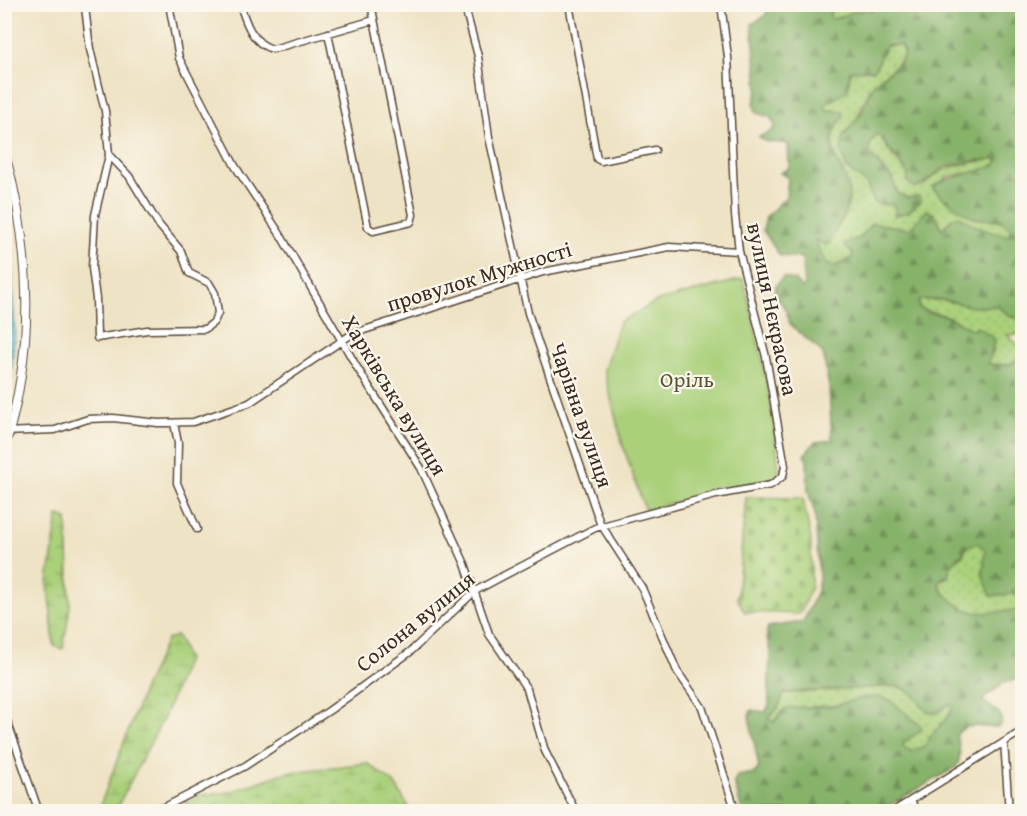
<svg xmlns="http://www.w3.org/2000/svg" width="1027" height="816" font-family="'Gentium Book Plus',serif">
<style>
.grass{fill:url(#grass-dots);stroke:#727d4c;stroke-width:1.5}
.forest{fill:url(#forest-firs);stroke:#616e44;stroke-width:1.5;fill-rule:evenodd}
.wetland{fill:url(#wetland-marsh);stroke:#727d4c;stroke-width:1.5}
.cemetery{fill:url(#cemetery-stones);stroke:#727d4c;stroke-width:1.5}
.garden{fill:#aad07a;stroke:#727d4c;stroke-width:1.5}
.water{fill:url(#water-rules);stroke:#426c74;stroke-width:1.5}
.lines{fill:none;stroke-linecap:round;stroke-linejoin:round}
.minor-casing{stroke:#564637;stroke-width:9}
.major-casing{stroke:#564637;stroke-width:10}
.minor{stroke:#fff;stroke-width:6}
.major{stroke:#fff;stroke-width:8}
.labels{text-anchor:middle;stroke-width:4.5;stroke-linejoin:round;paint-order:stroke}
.street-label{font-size:22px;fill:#3b2a1e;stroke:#fbf7ec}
.park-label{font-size:22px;fill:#575435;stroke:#fbf7ec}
</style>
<defs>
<pattern id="grass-dots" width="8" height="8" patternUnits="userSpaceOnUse" patternTransform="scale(1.5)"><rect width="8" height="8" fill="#aad07a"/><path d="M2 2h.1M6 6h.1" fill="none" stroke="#93b369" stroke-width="1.8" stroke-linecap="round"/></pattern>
<pattern id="forest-firs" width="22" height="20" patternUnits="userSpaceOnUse" patternTransform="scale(1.5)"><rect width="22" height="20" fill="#87b26a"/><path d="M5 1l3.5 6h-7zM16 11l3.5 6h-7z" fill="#709157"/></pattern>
<pattern id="wetland-marsh" width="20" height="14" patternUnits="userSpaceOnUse" patternTransform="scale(1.5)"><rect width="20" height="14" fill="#aad07a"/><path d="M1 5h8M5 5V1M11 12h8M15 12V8" fill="none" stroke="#93b369"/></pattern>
<pattern id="cemetery-stones" width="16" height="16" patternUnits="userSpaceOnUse" patternTransform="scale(1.5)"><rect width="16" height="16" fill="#aad07a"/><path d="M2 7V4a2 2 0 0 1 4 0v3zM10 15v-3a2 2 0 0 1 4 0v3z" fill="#93b369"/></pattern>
<pattern id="water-rules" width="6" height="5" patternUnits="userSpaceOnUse" patternTransform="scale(1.5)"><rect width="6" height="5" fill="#4aafc9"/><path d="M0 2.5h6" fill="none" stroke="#3f8fa3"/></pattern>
</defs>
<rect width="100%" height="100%" fill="#fbf7ec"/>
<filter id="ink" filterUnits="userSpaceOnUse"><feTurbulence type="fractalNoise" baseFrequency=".0167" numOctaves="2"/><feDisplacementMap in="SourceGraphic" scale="12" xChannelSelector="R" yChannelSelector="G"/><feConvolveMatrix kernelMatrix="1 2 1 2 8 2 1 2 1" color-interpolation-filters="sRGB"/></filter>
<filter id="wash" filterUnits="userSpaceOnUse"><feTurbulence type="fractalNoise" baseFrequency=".008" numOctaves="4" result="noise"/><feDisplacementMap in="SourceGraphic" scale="24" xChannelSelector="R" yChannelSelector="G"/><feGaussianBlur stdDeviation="1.35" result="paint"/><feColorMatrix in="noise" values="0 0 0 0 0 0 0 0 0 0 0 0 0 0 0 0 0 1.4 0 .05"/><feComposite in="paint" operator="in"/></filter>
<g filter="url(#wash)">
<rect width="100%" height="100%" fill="#efe3c5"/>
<path class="grass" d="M 838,5 L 873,5 L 872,12 C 854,7 847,17 830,19 L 829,14 Z
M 900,45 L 904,53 C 898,69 881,74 872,87 C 859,104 863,119 844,135 L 847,169 L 867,183 L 874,202 L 892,204 L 908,212 L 920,202 L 919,197 L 902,198 L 898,194 L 892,178 L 869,154 L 870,144 L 876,135 L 881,136 C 886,151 910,177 923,186 C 946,162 964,166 994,158 L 998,161 C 989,176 963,171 949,177 C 943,180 938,184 933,187 C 939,196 965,215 976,218 C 988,221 1004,216 1011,230 L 1009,235 C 990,234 975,227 960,216 L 942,230 L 936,215 L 910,229 L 872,223 L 860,238 L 846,243 L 854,257 L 836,266 L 825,264 L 814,240 L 828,244 L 848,185 C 835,161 824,140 843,117 L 842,111 L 826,110 L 825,105 L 849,87 L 850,71 L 877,66 L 879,55 L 886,46 Z
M 919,300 L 944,300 L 974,307 L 996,306 L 1012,317 L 1022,319 L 1022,334 L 1007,335 L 1021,347 L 1021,356 L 1009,365 L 988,364 L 988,359 L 994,350 C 979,336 966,324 946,316 C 937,312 928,313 919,307 Z
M 977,543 L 985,549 L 983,576 L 1022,598 L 1022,610 C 1011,610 1001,614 990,615 C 969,615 943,604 939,581 L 948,577 L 950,563 L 963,555 L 967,546 Z
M 895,686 L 914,693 L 927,712 L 937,714 L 949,704 L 953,707 C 946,726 933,727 926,745 L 912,752 L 903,747 L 904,742 L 921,730 L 864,697 L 834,706 L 786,708 L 779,714 L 774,722 L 767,719 L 778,708 L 783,694 Z"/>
<path class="forest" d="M 767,5 L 838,5 L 829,14 L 831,19 C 847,17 854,7 872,11 L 873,5 L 1022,5 L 1022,319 L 1012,317 L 996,306 L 974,307 L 944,300 L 919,300 L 919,307 L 928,313 L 944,315 L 973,330 L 977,327 L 995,339 L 988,364 C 1001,367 1017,366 1022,353 L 1022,598 L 1012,594 L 991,596 L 983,576 L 985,549 L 977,543 L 967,546 C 960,561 951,557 948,577 L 943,577 L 939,581 L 941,590 C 974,624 983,610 1022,610 L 1022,678 L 1004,683 L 982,700 L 1000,714 L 1002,723 L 998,727 C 984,729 965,720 956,736 C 959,746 963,759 955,768 L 879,811 L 742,811 L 734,782 L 737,776 L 755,773 L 759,767 L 749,716 L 751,710 L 765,712 L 769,706 C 768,689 769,674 770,657 C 771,646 764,638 768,627 L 803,622 L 817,591 L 819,578 L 815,513 L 808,491 L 807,460 L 804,455 L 815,442 L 832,440 L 829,387 L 823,353 L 790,324 L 785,308 L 774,294 L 776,285 L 783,277 L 794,280 L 802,288 L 805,286 L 802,258 L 780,256 L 763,230 L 766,217 L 786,197 L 788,178 L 780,173 L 789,168 L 788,144 L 764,141 L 759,137 L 772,131 L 775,125 L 770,117 L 756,113 L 754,103 L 758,89 L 752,24 L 766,15 ZM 900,45 L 904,53 L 900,63 L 873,85 L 862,112 L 844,135 L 841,150 L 847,169 L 866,183 L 874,202 L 882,205 L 892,204 L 895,207 L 894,216 L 908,212 L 920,202 L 919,196 L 907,198 L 898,194 L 892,178 L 869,154 L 870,144 L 876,135 L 881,136 C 886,152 912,166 907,181 L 914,188 C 927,185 933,173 946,167 C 956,163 981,161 994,158 L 998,161 L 995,165 C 973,174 953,175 932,187 C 939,196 965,215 976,218 C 988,221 1004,216 1011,230 L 1009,235 C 990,234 975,227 960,216 L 951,219 L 942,230 L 936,215 L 927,210 L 910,229 L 872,223 L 860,238 L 846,242 L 845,247 L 852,252 L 853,257 L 836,266 L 826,264 L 815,240 L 827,245 C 836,231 850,210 849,194 C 847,162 815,150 844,116 L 842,111 L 826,110 L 825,105 L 847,91 L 850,71 L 874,70 L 886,46 ZM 895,686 C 929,692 918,730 949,704 L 953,707 C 946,726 933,727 926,745 L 912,752 L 903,747 L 904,742 L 922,730 L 920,725 L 891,701 L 881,697 L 864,697 L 834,706 L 786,708 L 774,722 L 768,719 L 778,708 L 784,693 Z"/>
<path class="wetland" d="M 58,516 L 67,519 L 70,606 L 63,649 L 54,646 L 48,583 Z
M 177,636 L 187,659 L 164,717 L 115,811 L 104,811 L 101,803 L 145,686 L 167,639 Z
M 367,763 L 394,783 L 411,811 L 171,811 L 201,795 L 230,792 L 284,773 Z"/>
<path class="cemetery" d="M 746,497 L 803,498 L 811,541 L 811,587 L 800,614 L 745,612 L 737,598 Z"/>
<path class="garden" d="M 743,279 C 759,343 774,406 779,472 L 777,477 L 645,510 L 622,443 L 604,370 L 619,322 L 658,301 Z"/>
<path class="water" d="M 8,206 L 15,333 L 10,386 L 5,402 L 4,207 Z"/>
</g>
<g filter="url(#ink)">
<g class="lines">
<g class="minor-casing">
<path id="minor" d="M 80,4 L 87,7 L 93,4
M 169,4 L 179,58 L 235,166 L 280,234 L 358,369 L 421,468 L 465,564 L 489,634 L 527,689 L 545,751 L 576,812
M 240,4 C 245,21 253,45 273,49 L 374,20
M 464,4 L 478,56 L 489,137 L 528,313 L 600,523 L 642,588 L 677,671 L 702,707 L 736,812
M 569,4 L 597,159 L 601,161 L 655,150
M 85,7 L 90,49 L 105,111 L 109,155 L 95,215 L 92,268 L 96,299 L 97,338 L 147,330 L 205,329 L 214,322 L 218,313 L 215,293 L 209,283 L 189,273 L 181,251 L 159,225 L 129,176 L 109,155
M 328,33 L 368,227 L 373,231 L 411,222 L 413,215 L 371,4
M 174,423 L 178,443 L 177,483 L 197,529
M 4,432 L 55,430 L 88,419 L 113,418 L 158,423 L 193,422 L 249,403 L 352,334 L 543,272 L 669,247 L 739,251
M 4,712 L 39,812
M 1004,742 L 1009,812
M 911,800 L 916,812
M 155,812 L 245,766 L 330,710 L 410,652 L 475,591 L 503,576 L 595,528 L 716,495 L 771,485 L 783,476 L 785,466 L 766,357 L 739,251 L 735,215 L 728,57 L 721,4
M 892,812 L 1022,731"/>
</g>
<g class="major-casing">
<path id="major" d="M 4,150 C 32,249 35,351 4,449"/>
</g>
<use href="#minor" class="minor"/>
<use href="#major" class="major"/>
</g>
</g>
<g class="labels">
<g class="street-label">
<text transform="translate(479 276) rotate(-17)" y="8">провулок Мужності</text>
<text transform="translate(773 309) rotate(78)" y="8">вулиця Нєкрасова</text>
<text transform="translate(395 395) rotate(59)" y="8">Харківська вулиця</text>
<text transform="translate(582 415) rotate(71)" y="8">Чарівна вулиця</text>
<text transform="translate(415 621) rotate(-39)" y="8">Солона вулиця</text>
</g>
<g class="park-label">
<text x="687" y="387">Оріль</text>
</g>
</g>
<rect width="1027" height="816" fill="none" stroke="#fbf7ec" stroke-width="24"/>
</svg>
